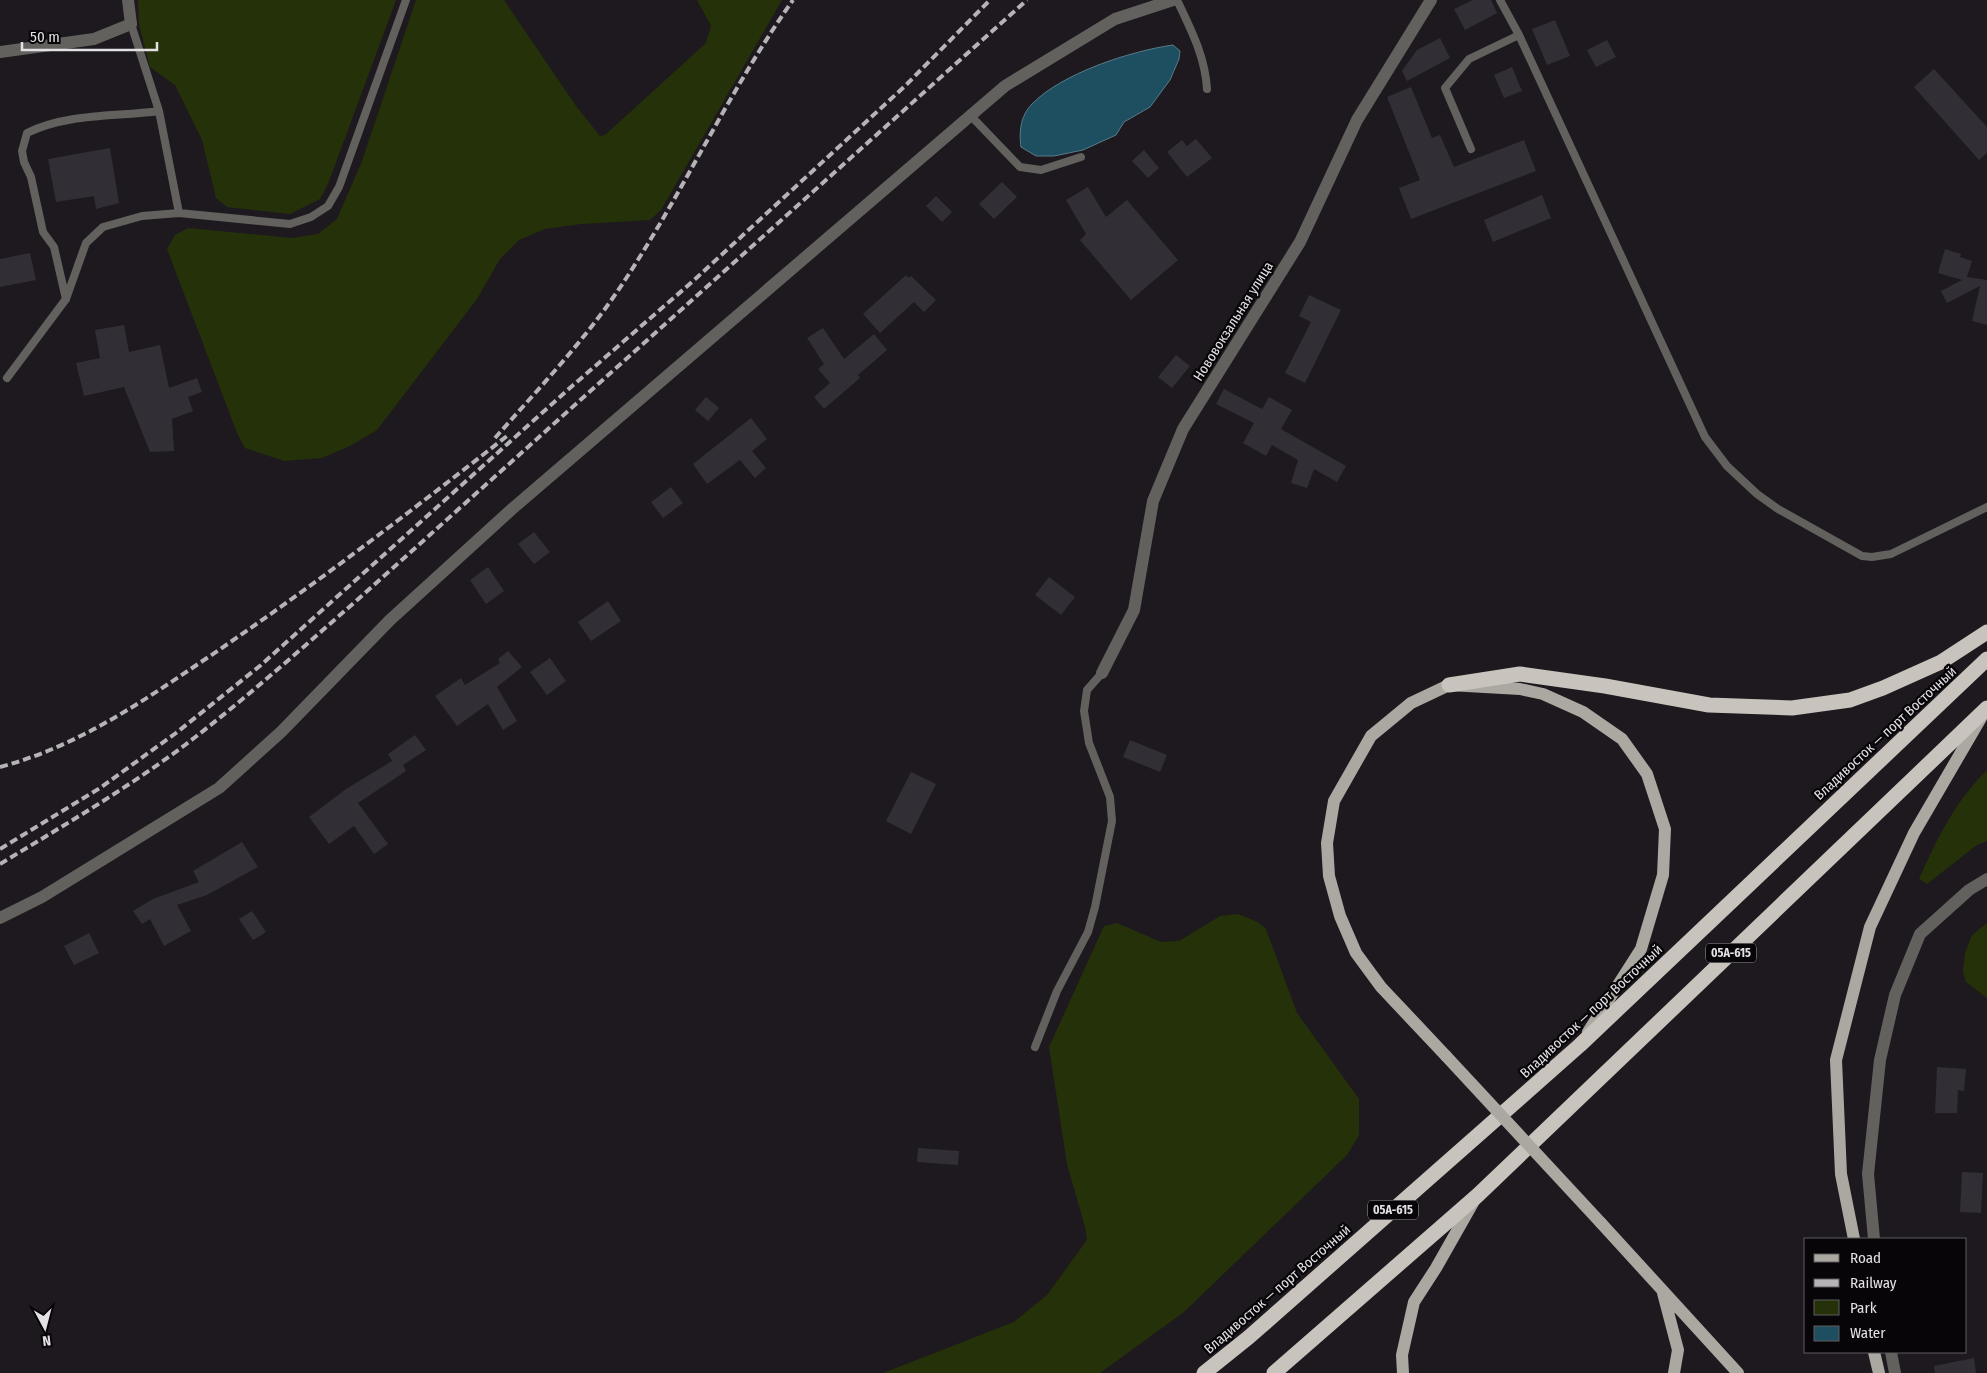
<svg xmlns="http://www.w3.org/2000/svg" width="1987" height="1373" font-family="'Fira Sans Condensed',sans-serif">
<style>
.green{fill:#253209}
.water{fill:#1e4f60;stroke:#597b88}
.building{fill:#312f35}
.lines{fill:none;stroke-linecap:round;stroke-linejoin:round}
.lane{stroke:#62615e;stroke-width:8}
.street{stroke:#62615e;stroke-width:12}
.primary{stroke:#aba8a2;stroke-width:12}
.highway{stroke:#c8c4bd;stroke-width:15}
.rail{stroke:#b6b3b7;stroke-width:4;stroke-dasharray:8 4;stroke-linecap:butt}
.primary-bridge{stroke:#aba8a2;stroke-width:12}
.labels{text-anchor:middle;stroke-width:4.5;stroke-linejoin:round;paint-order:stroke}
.shield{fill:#070507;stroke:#a29fa2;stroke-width:1}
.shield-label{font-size:12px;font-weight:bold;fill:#e4e1e5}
.street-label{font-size:14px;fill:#e4e1e5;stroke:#070507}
</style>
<rect width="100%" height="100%" fill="#1d191e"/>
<path class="green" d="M 138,0 L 396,0 L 328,184 L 320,199 L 290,214 L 227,207 L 216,198 L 202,140 L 175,85 L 150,67 L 139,25 Z
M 416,0 L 504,0 L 576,106 L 600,136 L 605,135 L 706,43 L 711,26 L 697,0 L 782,0 L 661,210 L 650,220 L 581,224 L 545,229 L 519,240 L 500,259 L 477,299 L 377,430 L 350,446 L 322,458 L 284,461 L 245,448 L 237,433 L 167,249 L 175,235 L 188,228 L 292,238 L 318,234 L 337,219 L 362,161 Z
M 1987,770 L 1987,841 L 1977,845 L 1927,884 L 1919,879 C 1938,837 1954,803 1987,770 Z
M 1238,914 L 1258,922 L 1266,929 L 1297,1013 L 1359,1099 L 1359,1135 L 1347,1155 L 1184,1312 L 1100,1373 L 883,1373 L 1014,1322 L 1047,1295 L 1087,1240 L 1085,1227 L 1067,1164 L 1049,1047 L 1104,926 L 1117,923 L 1161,942 L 1179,941 L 1220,916 Z
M 1987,923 L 1987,998 L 1966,982 L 1963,971 L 1965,953 L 1972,935 Z"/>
<path class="water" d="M 1173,45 L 1180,51 L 1179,59 L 1170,80 L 1150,107 L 1124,122 L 1116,135 L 1083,150 L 1054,156 L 1036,156 L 1021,147 C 1019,133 1020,116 1032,104 C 1062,73 1131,51 1173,45 Z"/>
<path class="building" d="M 1473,0 L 1491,0 L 1497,13 L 1465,30 L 1454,9 Z
M 1555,20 L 1570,56 L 1547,65 L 1532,29 Z
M 1440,38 L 1450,58 L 1407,81 L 1402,71 L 1417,50 Z
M 1607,40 L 1616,57 L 1596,67 L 1587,50 Z
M 1512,67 L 1522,91 L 1504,98 L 1494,75 Z
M 1934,69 L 1987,127 L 1987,153 L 1979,160 L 1914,87 Z
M 1411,87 L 1432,138 L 1440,135 L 1454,167 L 1524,140 L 1536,171 L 1411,219 L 1399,188 L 1420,180 L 1387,97 Z
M 1196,139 L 1212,158 L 1187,177 L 1167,152 L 1182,140 L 1187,146 Z
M 110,148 L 119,203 L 96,209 L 94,196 L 56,202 L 48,159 Z
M 1144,150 L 1159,168 L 1148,178 L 1132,161 Z
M 1002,182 L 1017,197 L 994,219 L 979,204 Z
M 1088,187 L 1106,217 L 1127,200 L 1178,260 L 1131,300 L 1080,240 L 1086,234 L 1066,200 Z
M 1542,195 L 1551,218 L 1493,242 L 1484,220 Z
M 936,196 L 952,212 L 942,222 L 926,206 Z
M 1945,249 L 1961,254 L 1960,257 L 1972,261 L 1967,277 L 1987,280 L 1987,325 L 1972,321 L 1980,286 L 1947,303 L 1941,291 L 1962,280 L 1938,273 Z
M 30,253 L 36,280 L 0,287 L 0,259 Z
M 906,275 L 909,278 L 911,276 L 936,300 L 924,312 L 914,302 L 880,333 L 863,314 Z
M 1309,295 L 1341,310 L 1305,383 L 1285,373 L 1311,322 L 1299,316 Z
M 124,325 L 129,352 L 160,345 L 169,388 L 197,378 L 202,392 L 188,397 L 193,411 L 172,419 L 174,451 L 150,452 L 124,387 L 84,396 L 76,363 L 100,358 L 95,330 Z
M 823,328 L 844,359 L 874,334 L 887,350 L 858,375 L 860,378 L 824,409 L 814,397 L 830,383 L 818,369 L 824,364 L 807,338 Z
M 1176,355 L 1190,366 L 1172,388 L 1158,377 Z
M 1224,389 L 1262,409 L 1269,397 L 1292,410 L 1281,429 L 1346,466 L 1337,482 L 1314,469 L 1307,488 L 1291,483 L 1298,460 L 1272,445 L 1266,456 L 1243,443 L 1254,423 L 1216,404 Z
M 706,397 L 719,408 L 708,421 L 695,410 Z
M 751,418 L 767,439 L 752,451 L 766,468 L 755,478 L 740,460 L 707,484 L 693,464 Z
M 671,487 L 683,503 L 663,518 L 651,502 Z
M 534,532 L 550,552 L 534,564 L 518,544 Z
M 488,567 L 504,591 L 486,604 L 470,580 Z
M 1049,577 L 1075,597 L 1061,615 L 1035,595 Z
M 608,601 L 621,621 L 591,641 L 578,622 Z
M 508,651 L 522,667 L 497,687 L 517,721 L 503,730 L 488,704 L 457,726 L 435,696 L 461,678 L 465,685 L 500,663 L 498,659 Z
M 550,658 L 566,681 L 547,695 L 530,672 Z
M 415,735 L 426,750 L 403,765 L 406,771 L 358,803 L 388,844 L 374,854 L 354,826 L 329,844 L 309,817 L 346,789 L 392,761 L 388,754 Z
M 1130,740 L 1167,755 L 1160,772 L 1123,757 Z
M 911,772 L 936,784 L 911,834 L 886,821 Z
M 242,842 L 258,867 L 207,895 L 177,905 L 191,931 L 164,946 L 150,919 L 142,924 L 133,911 L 153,899 L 199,882 L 193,871 Z
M 252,911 L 266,932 L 253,940 L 239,919 Z
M 89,933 L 99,953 L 74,965 L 64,946 Z
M 1937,1067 L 1966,1069 L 1964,1091 L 1958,1090 L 1957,1113 L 1935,1113 Z
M 918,1148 L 959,1151 L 958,1165 L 917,1162 Z
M 1962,1172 L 1983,1173 L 1981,1213 L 1960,1212 Z
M 1974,1358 L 1976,1373 L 1935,1373 L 1934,1366 Z"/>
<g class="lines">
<path class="lane" d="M 1177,0 C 1191,30 1205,56 1207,89
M 1500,0 L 1519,35 L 1705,437 L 1727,466 L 1757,494 L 1778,509 L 1862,556 L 1872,557 L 1891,554 L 1987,507
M 131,24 L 159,111 L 179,213
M 970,115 L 1020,167 L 1041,170 L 1081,157
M 1471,149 L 1445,88 L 1469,59 L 1519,35
M 66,299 L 54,247 L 43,232 L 31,177 L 24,162 L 22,151 L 27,133 C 68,113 115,117 159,111
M 7,378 L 66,299 L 86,243 L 103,227 L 142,216 L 179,213 L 290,224 L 311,217 L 328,206 L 339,187 L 406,0
M 1035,1047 L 1057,991 L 1088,932 L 1095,907 L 1112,821 L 1110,797 L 1089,743 L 1084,711 L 1087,690 L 1102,673"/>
<path class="street" d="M 0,52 L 94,39 L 131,24 L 128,0
M 1102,673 L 1134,610 L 1153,501 L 1183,429 L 1300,242 L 1357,120 L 1431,0
M 0,918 L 42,897 L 219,788 L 281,732 L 390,620 L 512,509 L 1005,86 L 1115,19 L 1173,0
M 1874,1239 L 1868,1174 L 1880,1060 L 1895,995 L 1920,934 L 1969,890 L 1987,879
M 1891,1352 L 1895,1373"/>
<path class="primary" d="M 1446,1056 L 1381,987 L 1356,953 L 1340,916 L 1329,876 L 1327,843 L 1334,801 L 1371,736 L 1411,703 L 1449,685 L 1520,689 L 1543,694 L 1583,712 L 1622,739 L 1647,774 L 1665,829 L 1663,875 L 1641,949 L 1588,1032
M 1601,1223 L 1738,1373
M 1854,1239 L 1841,1174 L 1836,1060 L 1870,927 L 1914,833 L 1981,718
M 1663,1293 L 1678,1350 L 1674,1373
M 1874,1352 L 1879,1373
M 1403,1373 L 1402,1355 L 1414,1302 L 1436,1268 L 1474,1201"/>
<path class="highway" d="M 1449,685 L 1520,674 L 1605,686 L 1709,705 L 1792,708 L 1850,700 L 1883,688 L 1941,662 L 1987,632
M 1204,1373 L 1249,1337 L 1580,1045 L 1987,659
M 1274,1373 L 1478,1195 L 1987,708"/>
<path class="rail" d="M 495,438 C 540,387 588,337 625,280 C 685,189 730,89 793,0
M 0,767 C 79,746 143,701 210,656 C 312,587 410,512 507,436
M 0,849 L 100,788 L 176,733 L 261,665 L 571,387 L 692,282 L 905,86 L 990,0
M 0,864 C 63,826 126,789 185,745 C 244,700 300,650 356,601 L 1027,0"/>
<path class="primary-bridge" d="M 1446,1056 L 1601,1223"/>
</g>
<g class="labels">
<g class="shield">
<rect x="1706" y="943.5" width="50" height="19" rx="4"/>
<rect x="1368" y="1200.5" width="50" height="19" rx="4"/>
</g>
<g class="shield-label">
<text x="1731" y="957">05А-615</text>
<text x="1393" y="1214">05А-615</text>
</g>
<g class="street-label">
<text transform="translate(1233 321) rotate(-58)" y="5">Нововокзальная улица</text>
<text transform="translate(1885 733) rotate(-43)" y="5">Владивосток — порт Восточный</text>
<text transform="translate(1591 1011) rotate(-43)" y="5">Владивосток — порт Восточный</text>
<text transform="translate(1277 1289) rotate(-41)" y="5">Владивосток — порт Восточный</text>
</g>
</g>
<rect x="1804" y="1238" width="162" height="115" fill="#070507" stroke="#5f5d60"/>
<rect x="1814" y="1254" width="25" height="8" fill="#aba8a2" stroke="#5f5d60"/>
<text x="1850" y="1263" font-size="15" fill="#e4e1e5">Road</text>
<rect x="1814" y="1279" width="25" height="8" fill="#b6b3b7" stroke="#5f5d60"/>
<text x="1850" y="1288" font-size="15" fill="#e4e1e5">Railway</text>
<rect x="1814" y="1300" width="25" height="15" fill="#253209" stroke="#5f5d60"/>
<text x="1850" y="1313" font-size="15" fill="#e4e1e5">Park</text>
<rect x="1814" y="1326" width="25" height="15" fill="#1e4f60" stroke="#5f5d60"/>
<text x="1850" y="1338" font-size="15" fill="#e4e1e5">Water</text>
<g transform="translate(45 1328) rotate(173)" stroke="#070507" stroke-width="4" paint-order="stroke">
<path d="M0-4L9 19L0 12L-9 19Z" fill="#e4e1e5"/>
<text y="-8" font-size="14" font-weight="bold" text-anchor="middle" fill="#e4e1e5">N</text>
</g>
<path d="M22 42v8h135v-8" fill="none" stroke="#e4e1e5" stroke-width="2.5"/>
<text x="30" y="42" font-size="15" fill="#e4e1e5" stroke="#070507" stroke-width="4" paint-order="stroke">50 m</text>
</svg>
